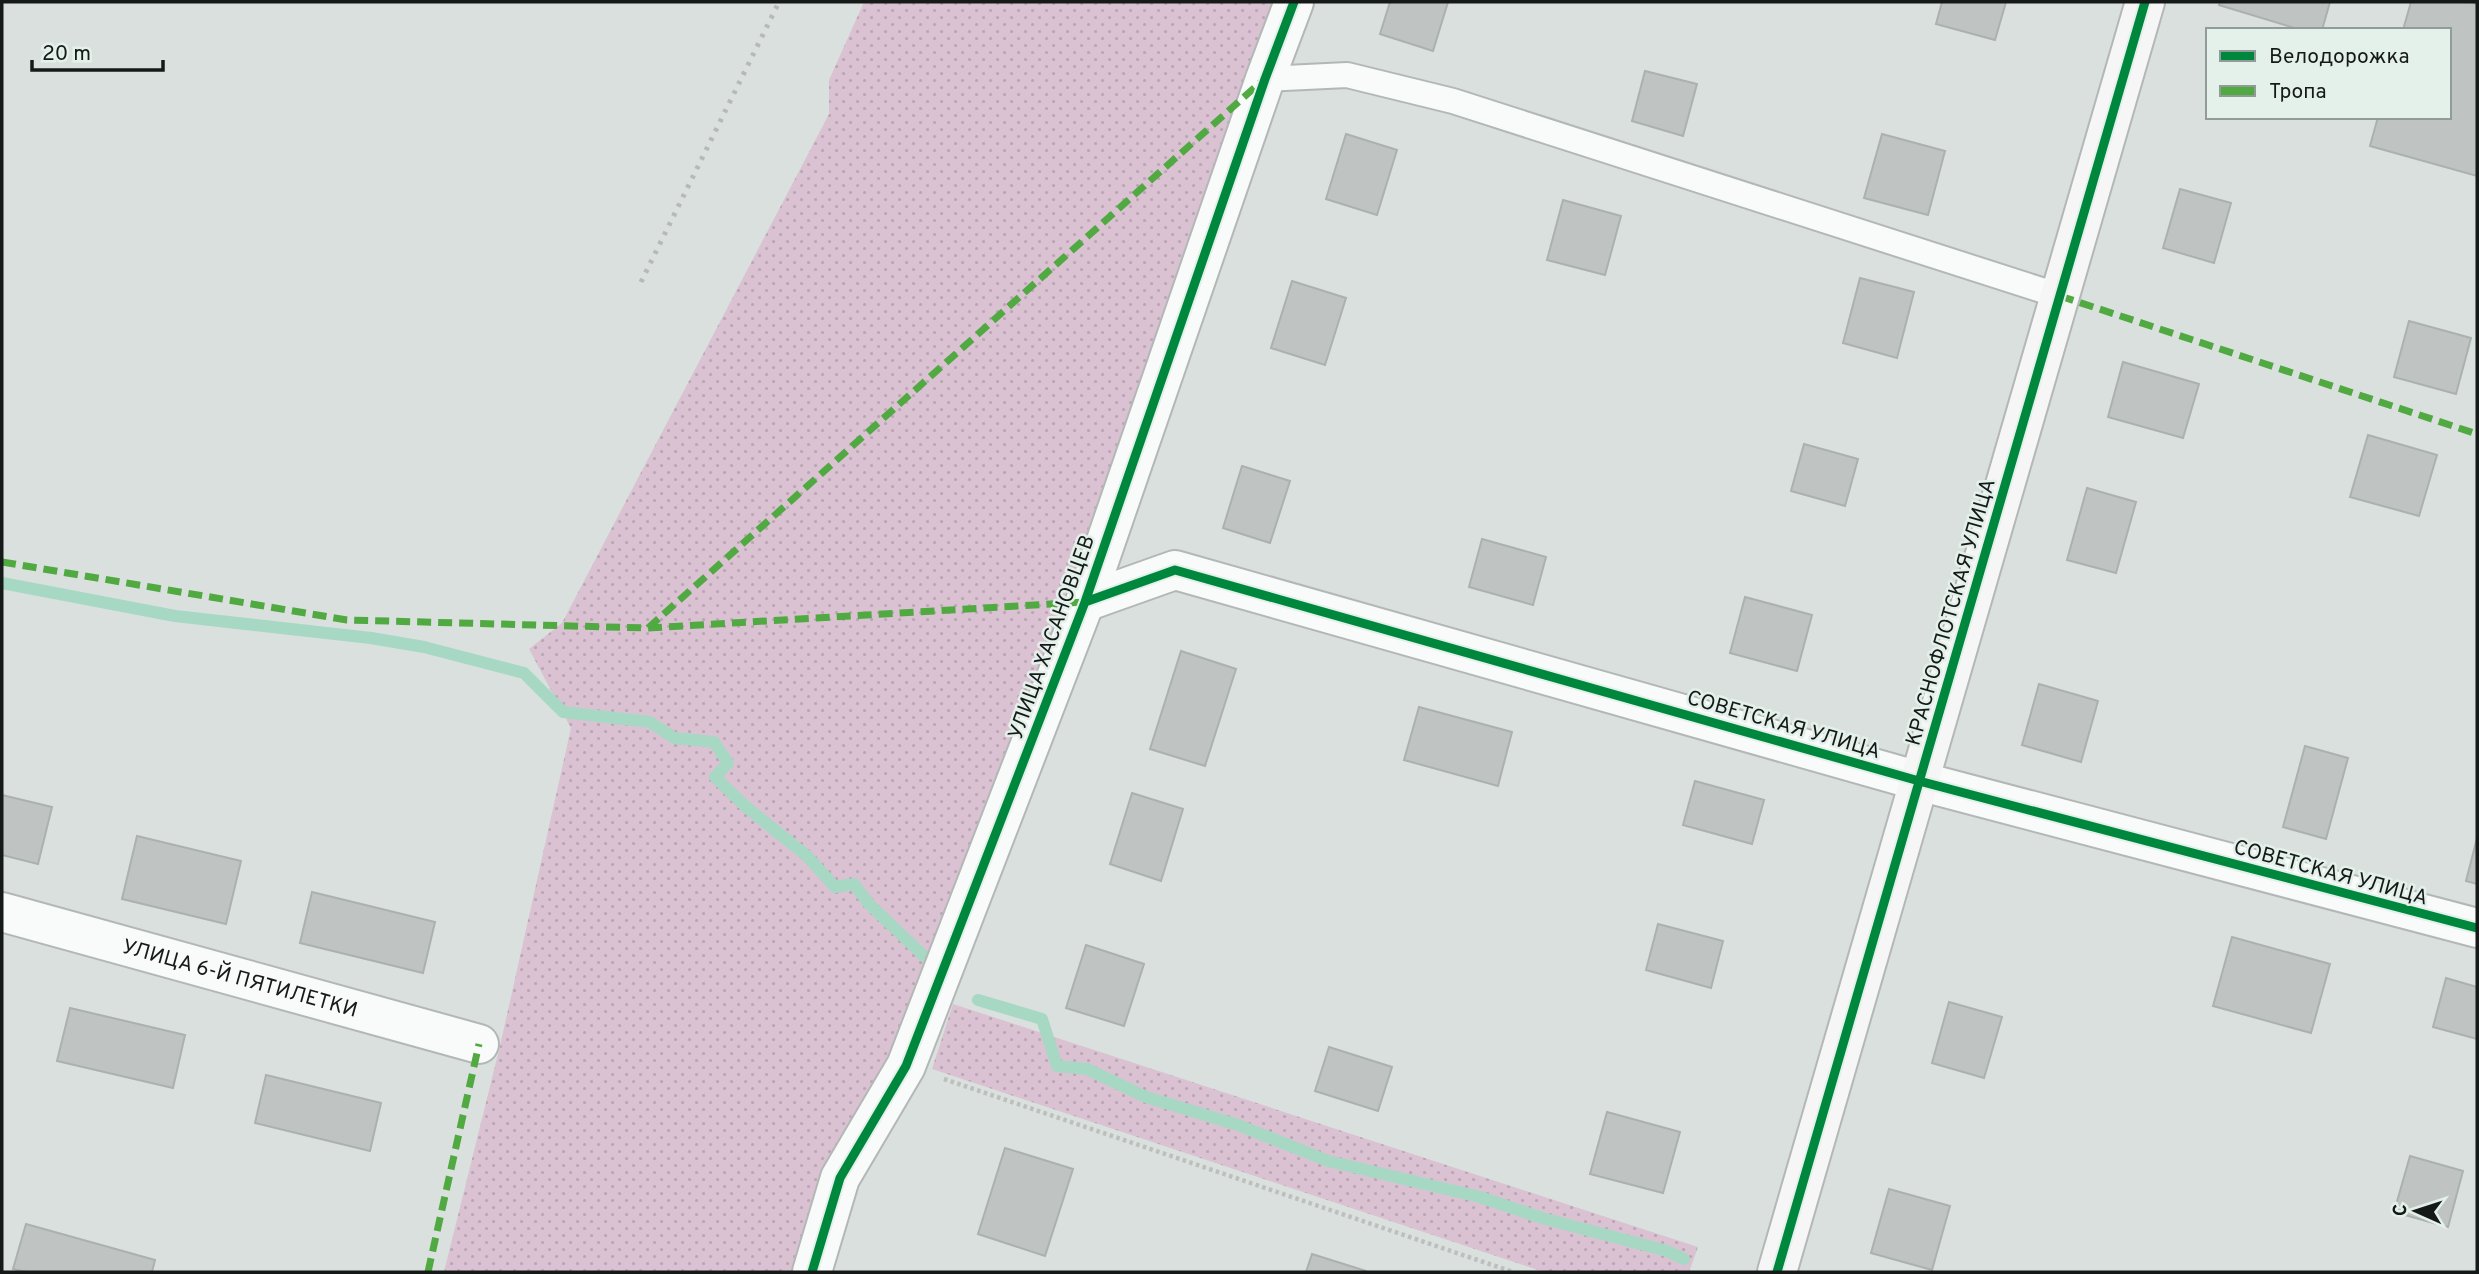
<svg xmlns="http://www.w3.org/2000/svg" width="2479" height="1274" font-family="Overpass,sans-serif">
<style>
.grass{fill:url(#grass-dots)}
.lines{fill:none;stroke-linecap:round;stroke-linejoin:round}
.stream{stroke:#a7d8c4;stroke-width:12}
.building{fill:#bfc4c2;stroke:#abb1ae;stroke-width:2}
.lane-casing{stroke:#b3b8b6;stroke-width:28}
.street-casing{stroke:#b3b8b6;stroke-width:42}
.secondary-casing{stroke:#b3b8b6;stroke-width:42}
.path{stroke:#bcbfbe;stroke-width:4.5;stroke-dasharray:3.5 3.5;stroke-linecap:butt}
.lane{stroke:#f9fafa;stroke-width:24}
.street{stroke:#f9fafa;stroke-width:38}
.secondary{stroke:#f7f6f6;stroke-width:38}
.rail{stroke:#b7b9b8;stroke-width:5;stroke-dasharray:3.5 7;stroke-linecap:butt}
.quiet{stroke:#51a942;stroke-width:7;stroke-dasharray:14 7;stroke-linecap:butt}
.cycleway-casing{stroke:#e4f1eb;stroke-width:13}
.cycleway{stroke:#00873e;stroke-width:9}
.labels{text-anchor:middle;stroke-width:5;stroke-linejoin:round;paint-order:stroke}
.street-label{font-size:21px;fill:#151a18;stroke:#e4f1eb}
</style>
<defs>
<pattern id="grass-dots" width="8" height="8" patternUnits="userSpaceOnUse" patternTransform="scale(1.75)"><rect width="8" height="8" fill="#dac2d2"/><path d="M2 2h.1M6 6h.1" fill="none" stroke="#baa6b4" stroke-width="1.8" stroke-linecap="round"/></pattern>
</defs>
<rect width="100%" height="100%" fill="#d9e0dd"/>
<path class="grass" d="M 864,2 L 1284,2 L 892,1063 L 804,1272 L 444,1272 L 500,1046 L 571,728 L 529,649 L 562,623 L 829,114 L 829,80 Z
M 953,1004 L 1698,1247 L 1689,1272 L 1544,1272 L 932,1069 Z"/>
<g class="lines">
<path class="stream" d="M 2,583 L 175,616 L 371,638 L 424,647 L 524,673 L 563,712 L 650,722 L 674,738 L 714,742 L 728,763 L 715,777 L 745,806 L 807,856 L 835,887 L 854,884 L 869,904 L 926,958
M 978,1000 L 1042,1019 L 1057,1066 L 1087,1069 L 1146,1097 L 1238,1125 L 1328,1161 L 1480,1197 L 1542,1218 L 1667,1251 L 1684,1259"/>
</g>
<path class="building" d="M 1390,2 L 1448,2 L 1433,51 L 1380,34 Z
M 1942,2 L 2006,2 L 1995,40 L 1936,24 Z
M 2220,2 L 2330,2 L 2322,30 L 2301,30 L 2219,5 Z
M 2411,2 L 2470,2 L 2477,4 L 2477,176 L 2370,146 L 2378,117 L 2449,117 L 2449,30 L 2403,30 Z
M 1645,71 L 1697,84 L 1683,136 L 1632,121 Z
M 1346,134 L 1397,150 L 1377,215 L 1326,199 Z
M 1882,134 L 1945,151 L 1928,215 L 1864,198 Z
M 2180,189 L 2231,203 L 2214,263 L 2163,248 Z
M 1563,200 L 1621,216 L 1605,275 L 1547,260 Z
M 1860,278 L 1914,292 L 1897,358 L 1843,343 Z
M 1292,281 L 1346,298 L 1325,365 L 1271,348 Z
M 2409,321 L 2471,338 L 2456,394 L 2394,377 Z
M 2123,362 L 2199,384 L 2183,438 L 2108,417 Z
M 2368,435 L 2437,455 L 2419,516 L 2350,497 Z
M 1804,444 L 1858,459 L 1845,506 L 1791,491 Z
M 1242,466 L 1290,481 L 1270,543 L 1223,528 Z
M 2087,488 L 2136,502 L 2116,573 L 2067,560 Z
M 1482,539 L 1546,557 L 1533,605 L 1469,587 Z
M 1745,597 L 1812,615 L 1797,671 L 1730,653 Z
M 1181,651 L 1236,669 L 1205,766 L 1150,749 Z
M 2039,684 L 2098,701 L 2081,762 L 2022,745 Z
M 1419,707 L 1512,732 L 1498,786 L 1404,760 Z
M 2305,746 L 2348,758 L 2326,839 L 2283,827 Z
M 1695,781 L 1764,800 L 1752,844 L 1683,825 Z
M 1132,793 L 1183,809 L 1161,881 L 1110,864 Z
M 2,795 L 52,807 L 38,864 L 2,855 Z
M 137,836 L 241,861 L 226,924 L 122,899 Z
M 2477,838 L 2477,884 L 2466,881 Z
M 312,892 L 435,922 L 423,973 L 300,943 Z
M 1658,924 L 1723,941 L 1711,988 L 1646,970 Z
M 2232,937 L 2330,964 L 2311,1033 L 2213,1006 Z
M 1086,945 L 1144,964 L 1124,1026 L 1066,1008 Z
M 2446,978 L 2477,987 L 2477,1039 L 2433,1027 Z
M 1949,1002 L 2002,1017 L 1984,1078 L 1932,1063 Z
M 70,1008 L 185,1035 L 173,1088 L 57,1061 Z
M 1329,1047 L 1392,1067 L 1378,1111 L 1315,1091 Z
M 266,1075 L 381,1103 L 370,1151 L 255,1123 Z
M 1607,1112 L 1680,1132 L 1663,1193 L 1590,1174 Z
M 1005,1148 L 1073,1169 L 1045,1256 L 978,1234 Z
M 2410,1156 L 2463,1171 L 2448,1227 L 2394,1212 Z
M 1889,1189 L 1950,1206 L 1932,1270 L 1871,1253 Z
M 26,1224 L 155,1260 L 152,1272 L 27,1272 L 13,1269 Z
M 1312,1254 L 1366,1271 L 1366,1272 L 1306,1272 Z"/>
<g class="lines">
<g class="lane-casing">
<path id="lane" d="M 1265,79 L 1347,75 L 1453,101 L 2060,296"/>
</g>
<g class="street-casing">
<g id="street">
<path d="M 1085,602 L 1175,570 L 1919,781 L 2477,928"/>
<path id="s1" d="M 2,912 L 479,1044"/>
<path d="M 812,1272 L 840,1178 L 906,1066 L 1085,602 L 1265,79 L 1294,2"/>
</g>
</g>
<g class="secondary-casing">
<path id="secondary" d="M 1777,1272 L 2145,2"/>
</g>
<path class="path" d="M 944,1079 L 1513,1272"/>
<use href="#lane" class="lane"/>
<use href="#street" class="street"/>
<use href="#secondary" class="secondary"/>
<path class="rail" d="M 641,282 L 779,2"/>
<path class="quiet" d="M 2060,296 L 2477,434
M 2,562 L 347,620 L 648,628 L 1085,602
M 648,628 L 1262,81
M 428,1272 L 479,1044"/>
<g class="cycleway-casing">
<path id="cycleway" d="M 1085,602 L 1175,570 L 1919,781 L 2477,928
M 812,1272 L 840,1178 L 906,1066 L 1085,602 L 1265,79 L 1294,2
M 1777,1272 L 2145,2"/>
</g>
<use href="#cycleway" class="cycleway"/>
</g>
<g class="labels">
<g class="street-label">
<text transform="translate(1950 612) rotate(-74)" y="7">КРАСНОФЛОТСКАЯ УЛИЦА</text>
<text transform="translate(1051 637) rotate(-70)" y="7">УЛИЦА ХАСАНОВЦЕВ</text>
<text transform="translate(1784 724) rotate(16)" y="7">СОВЕТСКАЯ УЛИЦА</text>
<text transform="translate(2331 872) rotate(15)" y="7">СОВЕТСКАЯ УЛИЦА</text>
<text dy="7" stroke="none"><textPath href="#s1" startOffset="247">УЛИЦА 6-Й ПЯТИЛЕТКИ</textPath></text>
</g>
</g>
<rect width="2479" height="1274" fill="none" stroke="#151a18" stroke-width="7"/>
<rect x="2206" y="28" width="245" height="91" fill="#e4f1eb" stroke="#919b97" stroke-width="2"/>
<rect x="2220" y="51" width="35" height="10" fill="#00873e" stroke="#919b97" stroke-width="2"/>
<text x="2269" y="63" font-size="21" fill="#151a18">Велодорожка</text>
<rect x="2220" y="86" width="35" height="10" fill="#51a942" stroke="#919b97" stroke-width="2"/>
<text x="2269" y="98" font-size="21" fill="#151a18">Тропа</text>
<g transform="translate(2416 1211) rotate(273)" stroke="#e4f1eb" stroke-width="5" paint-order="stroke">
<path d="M0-5L12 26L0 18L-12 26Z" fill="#151a18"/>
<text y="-10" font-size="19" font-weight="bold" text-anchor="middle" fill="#151a18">С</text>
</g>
<path d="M32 60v10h131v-10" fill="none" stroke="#151a18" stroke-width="3.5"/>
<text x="42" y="60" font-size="21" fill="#151a18" stroke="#e4f1eb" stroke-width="5" paint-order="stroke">20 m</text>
</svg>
